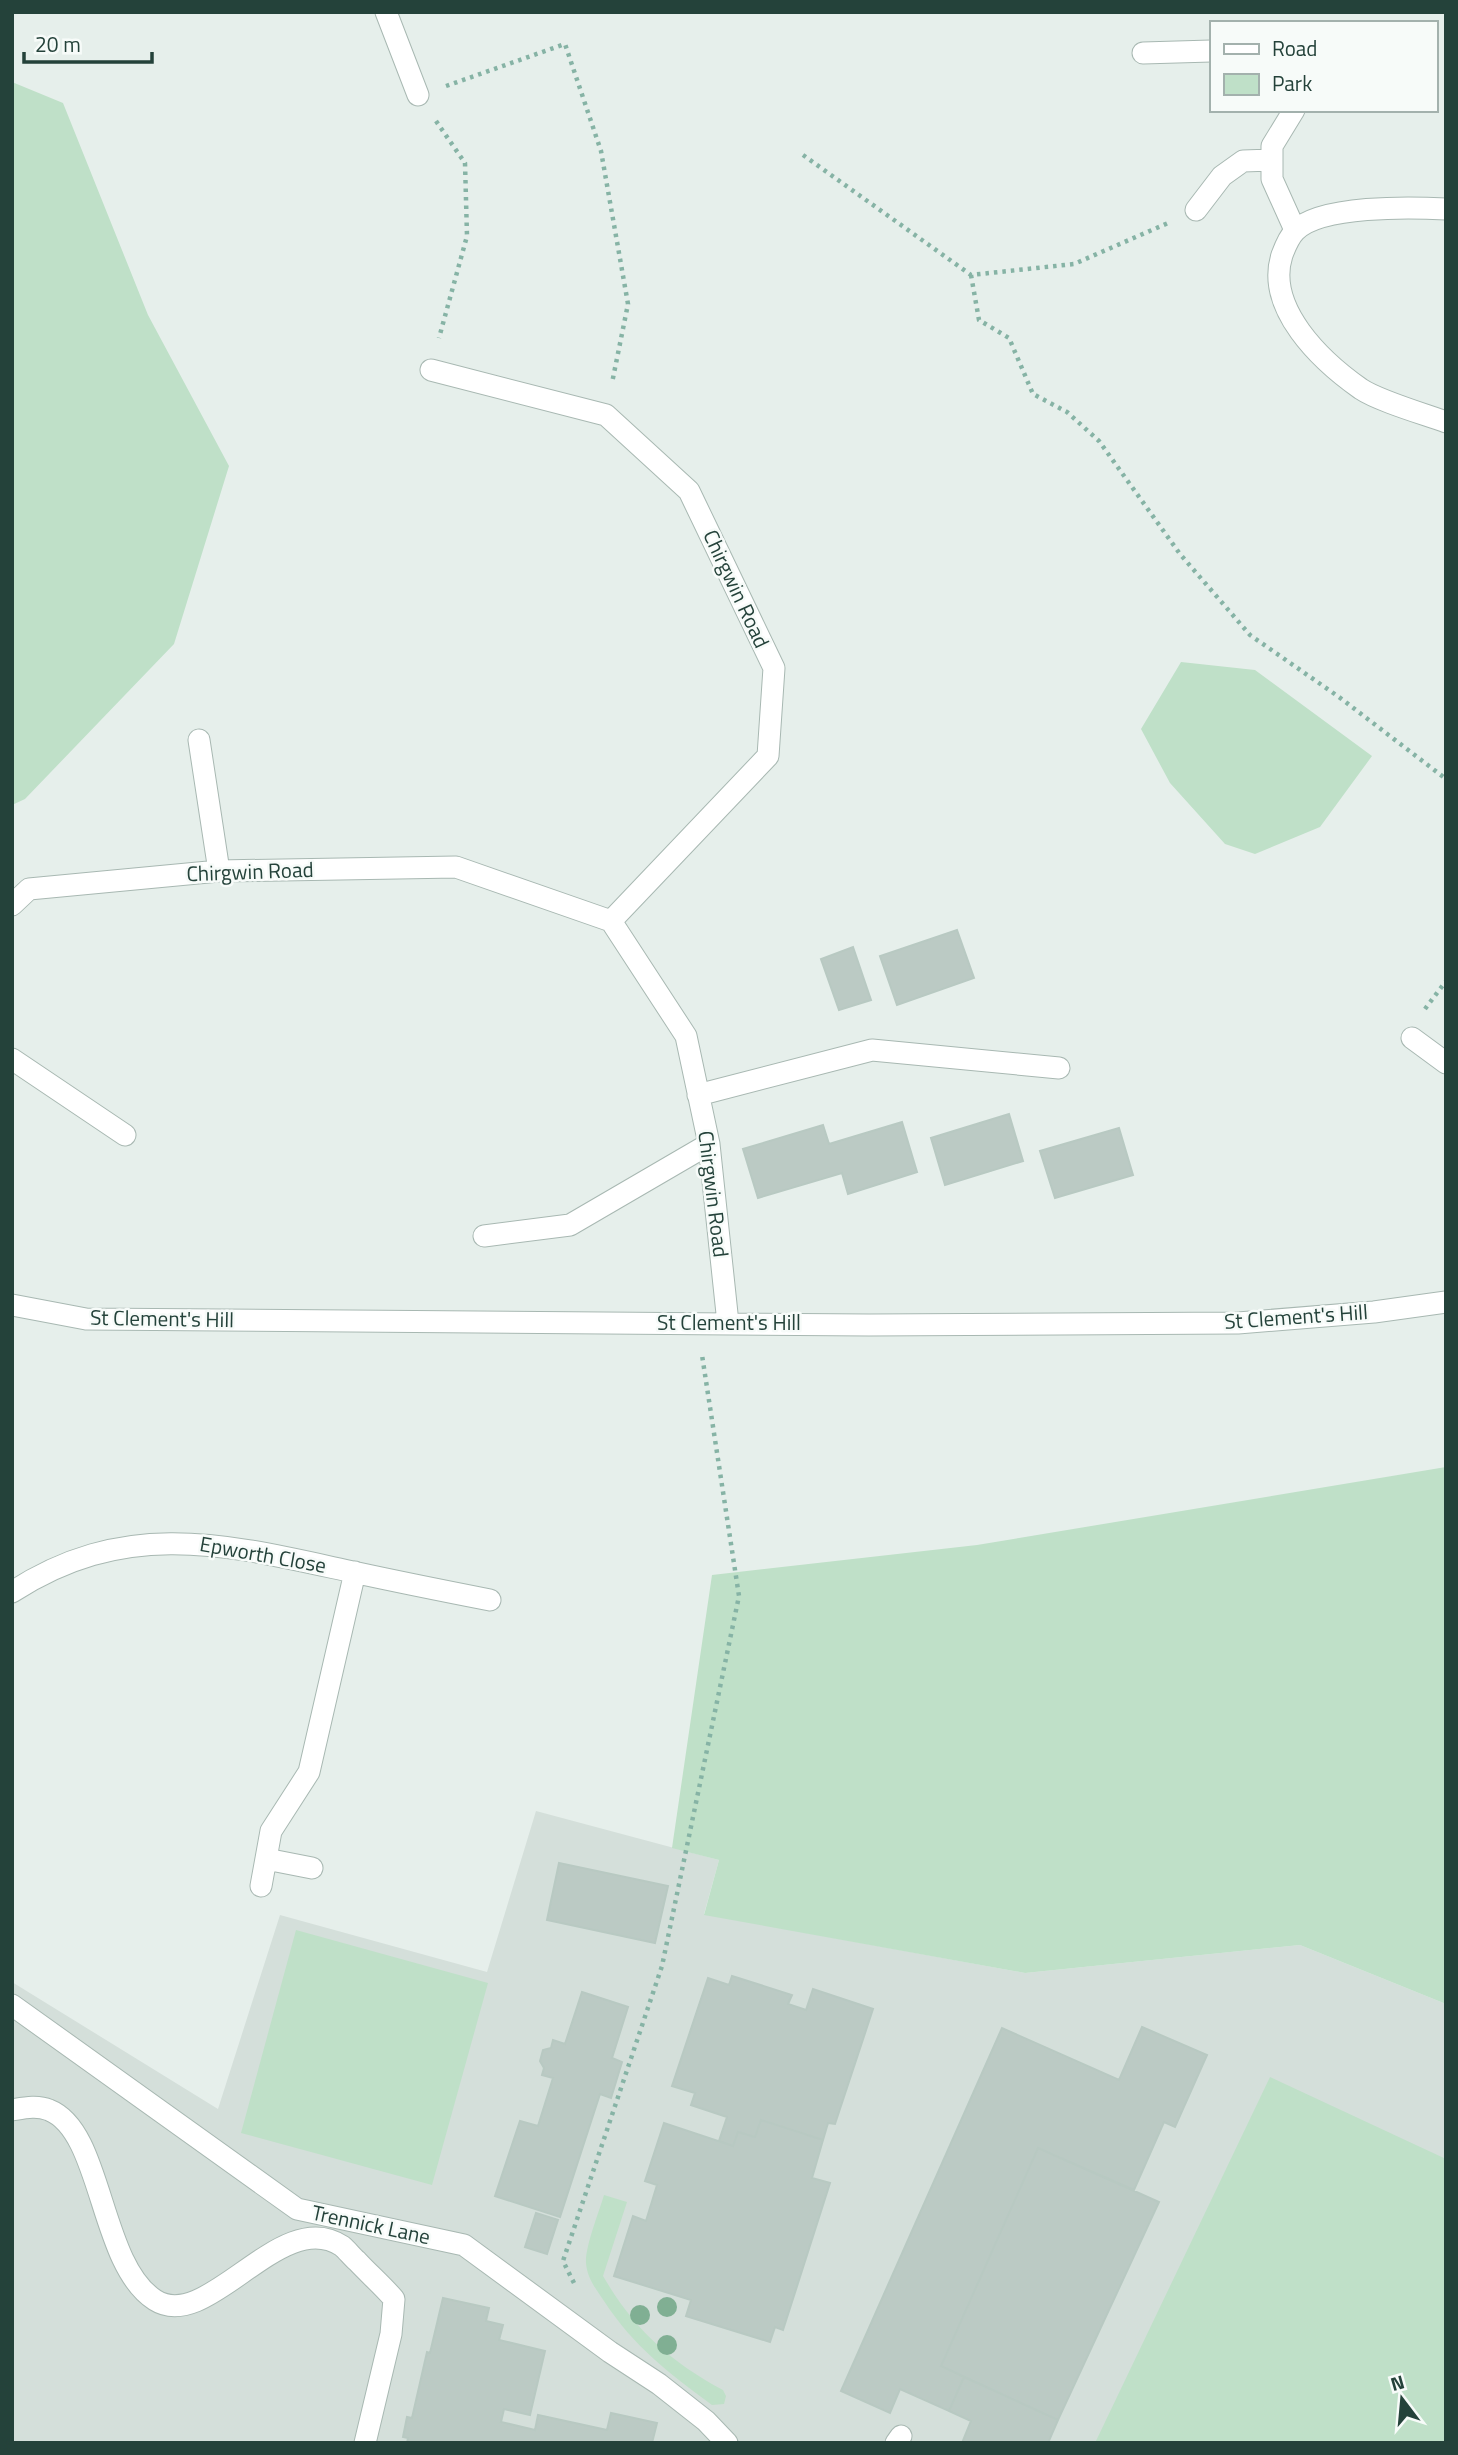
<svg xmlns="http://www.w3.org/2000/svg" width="1458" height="2455" font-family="'Titillium Web',sans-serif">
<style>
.built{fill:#d4dfda}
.green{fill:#bfe0c8}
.building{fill:#bbcac4;stroke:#b8c9c2;stroke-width:2}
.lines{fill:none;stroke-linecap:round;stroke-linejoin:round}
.minor-casing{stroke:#a8b8b2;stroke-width:23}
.path{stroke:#86b3a5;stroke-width:4.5;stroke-dasharray:3.5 5;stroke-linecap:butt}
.minor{stroke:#fff;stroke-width:21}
.tree{fill:#80af93}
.labels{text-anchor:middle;stroke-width:5;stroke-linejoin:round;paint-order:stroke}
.street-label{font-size:21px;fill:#24423a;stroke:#f7fbf9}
</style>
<rect width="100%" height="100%" fill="#e6efeb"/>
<path class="built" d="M 536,1811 L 719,1860 L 704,1914 L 1025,1973 L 1300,1945 L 1446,2004 L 1446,2443 L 12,2443 L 12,1982 L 218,2109 L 280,1915 L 487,1972 Z"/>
<path class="green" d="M 12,82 L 63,103 L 148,315 L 229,466 L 174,644 L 25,799 L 12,805 Z
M 1181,662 L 1255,670 L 1372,756 L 1320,827 L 1255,854 L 1225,844 L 1170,783 L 1141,729 Z
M 1446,1467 L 1446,2004 L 1300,1945 L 1025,1973 L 704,1915 L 719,1860 L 672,1848 L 712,1575 L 977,1545 Z
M 296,1930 L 488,1983 L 432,2185 L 241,2133 Z
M 1270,2077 L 1446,2159 L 1446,2443 L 1095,2443 Z
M 604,2195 L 627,2202 L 603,2276 C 634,2329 669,2361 723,2390 L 726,2396 L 724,2404 L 712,2405 C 669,2373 634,2347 604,2301 C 596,2289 587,2278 586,2263 C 585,2247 599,2212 604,2195 Z"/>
<path class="building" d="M 957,930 L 974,978 L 897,1005 L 880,956 Z
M 853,947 L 871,1000 L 839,1010 L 821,959 Z
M 1009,1114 L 1023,1161 L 945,1185 L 931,1138 Z
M 902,1122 L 917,1172 L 848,1194 L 842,1173 L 758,1198 L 743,1149 L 823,1125 L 829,1144 Z
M 1119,1128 L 1133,1175 L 1055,1198 L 1040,1151 Z
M 559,1863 L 668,1886 L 655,1943 L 547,1920 Z
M 732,1976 L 792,1995 L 788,2004 L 806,2010 L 813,1989 L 873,2009 L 835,2124 L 828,2123 L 823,2140 L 761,2120 L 755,2137 L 738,2132 L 733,2146 L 719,2141 L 727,2117 L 691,2105 L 695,2093 L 672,2086 L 708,1978 L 729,1985 Z
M 582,1992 L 628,2007 L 612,2058 L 622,2062 L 611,2098 L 600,2094 L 560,2217 L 495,2196 L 520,2121 L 538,2126 L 553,2078 L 542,2075 L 544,2068 L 540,2061 L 543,2050 L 551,2048 L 553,2040 L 565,2044 Z
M 1142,2027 L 1207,2055 L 1175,2127 L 1164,2122 L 1134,2190 L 1038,2148 L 941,2366 L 964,2377 L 949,2411 L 900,2389 L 890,2413 L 841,2391 L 1002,2028 L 1119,2080 Z
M 761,2120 L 823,2140 L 812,2178 L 830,2183 L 783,2330 L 775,2327 L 770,2342 L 686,2316 L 691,2300 L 614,2276 L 633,2216 L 646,2221 L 657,2185 L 645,2181 L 664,2123 L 733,2146 L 738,2132 L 755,2137 Z
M 1038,2148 L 1159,2202 L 1058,2420 L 941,2366 Z
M 536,2213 L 558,2220 L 547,2254 L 525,2247 Z
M 443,2298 L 489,2308 L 486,2321 L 503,2325 L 499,2340 L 545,2351 L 530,2415 L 504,2409 L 501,2422 L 535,2430 L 538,2415 L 607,2430 L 611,2413 L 657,2423 L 652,2443 L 407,2443 L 408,2438 L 403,2437 L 407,2417 L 412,2418 L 427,2352 L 430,2353 Z
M 964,2377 L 1058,2420 L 1048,2443 L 962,2443 L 971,2421 L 949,2411 Z"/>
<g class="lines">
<g class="minor-casing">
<path id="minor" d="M 386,12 L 418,95
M 1143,53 L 1211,51
M 1294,110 L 1272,146 L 1272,179 L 1295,230
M 1446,209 C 1411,207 1320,205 1295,231 C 1289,237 1285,247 1282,255 C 1265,308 1321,361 1361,389 C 1379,401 1424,414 1446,422
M 1196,210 L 1222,176 L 1243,161 L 1272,160
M 431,370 L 606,415 L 689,491 L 774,668 L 768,756 L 611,921
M 199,740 L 219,871
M 12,905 L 29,889 L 219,871 L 456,867 L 611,921 L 686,1036 L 709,1144 L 728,1323
M 1412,1038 L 1446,1063
M 12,1059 L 125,1135
M 698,1095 L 872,1050 L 1059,1068
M 484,1236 L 570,1225 L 709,1144
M 12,1305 L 86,1319 L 869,1325 L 1238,1323 L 1374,1312 L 1446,1302
M 12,1592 C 128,1517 229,1545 353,1572 C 399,1582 444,1591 490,1600
M 266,1859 L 312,1868
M 261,1886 L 271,1831 L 309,1772 L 355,1572
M 12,2005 L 297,2209 L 464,2245 L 610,2352 L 659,2384 L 706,2421 L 727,2443
M 12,2110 C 24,2108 37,2105 49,2110 C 103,2131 99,2264 155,2300 C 208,2334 281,2205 342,2246 C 347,2250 352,2257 357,2261 C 369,2274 382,2285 394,2299 L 391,2334 L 365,2443
M 896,2443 L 901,2436"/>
</g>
<path class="path" d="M 446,86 L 565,44 L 601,151 L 628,304 L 612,383
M 436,121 L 465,163 L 467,236 L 439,338
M 803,155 L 971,275 L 1074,264 L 1168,223
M 971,275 L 979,320 L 1009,338 L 1033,394 L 1067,412 L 1099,441 L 1180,554 L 1250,635 L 1339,697 L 1446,779
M 1425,1009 L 1446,981
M 574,2283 L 563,2261 L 662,1966 L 739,1596 L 702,1355"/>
<use href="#minor" class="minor"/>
</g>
<g class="tree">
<circle cx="667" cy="2307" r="10"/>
<circle cx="640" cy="2315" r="10"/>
<circle cx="667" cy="2345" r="10"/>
</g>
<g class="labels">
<g class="street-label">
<text transform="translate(736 589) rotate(65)" y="7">Chirgwin Road</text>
<text transform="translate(250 872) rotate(-2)" y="7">Chirgwin Road</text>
<text transform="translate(713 1194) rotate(83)" y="7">Chirgwin Road</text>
<text transform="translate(1296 1317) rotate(-4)" y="7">St Clement's Hill</text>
<text transform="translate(162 1319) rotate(1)" y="7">St Clement's Hill</text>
<text x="729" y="1330">St Clement's Hill</text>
<text transform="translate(263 1555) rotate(10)" y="7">Epworth Close</text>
<text transform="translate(371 2225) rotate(12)" y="7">Trennick Lane</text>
</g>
</g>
<rect width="1458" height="2455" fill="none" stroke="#24423a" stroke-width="28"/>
<rect x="1210" y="21" width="228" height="91" fill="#f7fbf9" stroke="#a3b1ad" stroke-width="2"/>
<rect x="1224" y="44" width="35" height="10" fill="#ffffff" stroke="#a3b1ad" stroke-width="2"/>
<text x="1272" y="56" font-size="21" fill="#24423a">Road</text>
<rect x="1224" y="74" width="35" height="21" fill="#bfe0c8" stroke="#a3b1ad" stroke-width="2"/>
<text x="1272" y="91" font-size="21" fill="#24423a">Park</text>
<g transform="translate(1402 2399) rotate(344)" stroke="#f7fbf9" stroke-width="5" paint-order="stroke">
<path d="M0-5L12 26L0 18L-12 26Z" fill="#24423a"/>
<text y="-10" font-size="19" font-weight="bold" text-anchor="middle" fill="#24423a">N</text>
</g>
<path d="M24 52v10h128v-10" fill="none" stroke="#24423a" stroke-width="3.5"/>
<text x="35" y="52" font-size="21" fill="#24423a" stroke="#f7fbf9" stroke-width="5" paint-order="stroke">20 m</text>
</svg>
